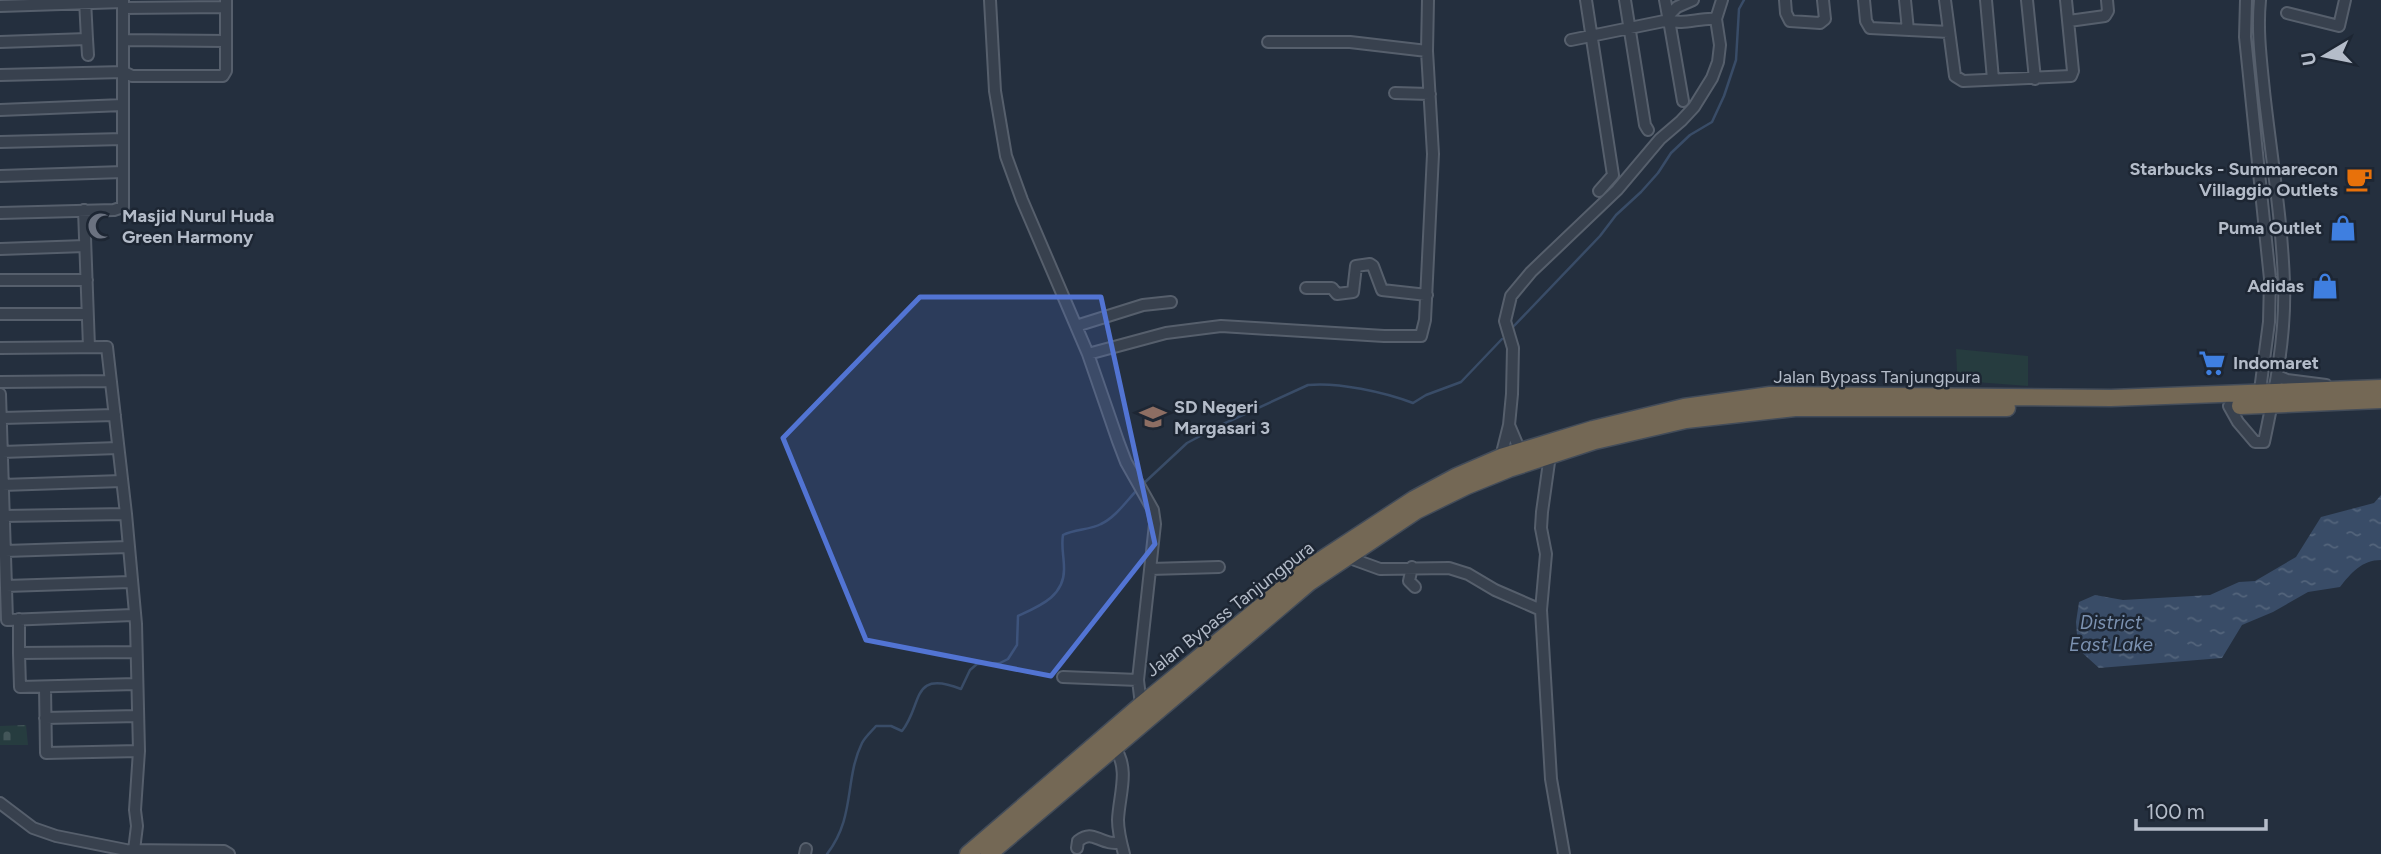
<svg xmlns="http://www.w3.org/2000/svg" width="2381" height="854" font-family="Figtree,sans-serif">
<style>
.green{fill:#263c3f}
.cemetery{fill:url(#cemetery-stones)}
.water{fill:url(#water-ripples)}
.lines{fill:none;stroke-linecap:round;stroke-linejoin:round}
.stream{stroke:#394c67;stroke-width:2.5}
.minor-casing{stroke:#565f6c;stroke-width:14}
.highway-casing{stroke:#434c59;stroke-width:19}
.minor{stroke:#38414e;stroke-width:10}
.highway{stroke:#746855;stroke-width:16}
.marked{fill:#5274d3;fill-opacity:0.2;stroke:#5274d3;stroke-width:5;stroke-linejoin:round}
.labels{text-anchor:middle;stroke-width:5;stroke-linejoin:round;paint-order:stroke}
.poi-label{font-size:18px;font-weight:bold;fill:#b4bcc9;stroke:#1d2633;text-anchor:end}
.street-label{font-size:18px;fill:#b4bcc9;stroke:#1d2633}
.water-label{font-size:19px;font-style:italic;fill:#7c92b1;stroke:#1d2633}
</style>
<defs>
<pattern id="cemetery-stones" width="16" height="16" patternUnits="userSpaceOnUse" patternTransform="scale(1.75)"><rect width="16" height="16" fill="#263c3f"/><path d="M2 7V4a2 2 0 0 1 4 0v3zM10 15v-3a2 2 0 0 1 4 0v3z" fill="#435659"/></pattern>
<pattern id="water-ripples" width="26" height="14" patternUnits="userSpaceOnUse" patternTransform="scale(1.75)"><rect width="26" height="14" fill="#394c67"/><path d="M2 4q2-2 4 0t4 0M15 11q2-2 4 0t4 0" fill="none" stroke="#53647b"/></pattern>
</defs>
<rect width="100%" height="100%" fill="#242f3e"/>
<path class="green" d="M 1956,349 L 2028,356 L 2028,386 L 1975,382 L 1957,372 Z"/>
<path class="cemetery" d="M 26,725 L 28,745 L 0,745 L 0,726 Z"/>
<path class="water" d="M 2381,495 L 2381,560 C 2362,560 2351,573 2340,587 L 2308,592 L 2273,612 L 2242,625 L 2222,658 L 2099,668 L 2078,649 L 2076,622 L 2079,602 L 2095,595 L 2123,600 L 2210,595 L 2239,582 L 2255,581 L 2296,557 L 2321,517 L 2374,503 Z"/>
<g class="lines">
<path class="stream" d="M 1512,328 L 1600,236 L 1616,215 L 1641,192 L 1658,173 L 1671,153 L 1690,135 L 1712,122 L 1724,96 L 1736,60 L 1739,9 L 1744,0
M 1143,484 L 1187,443 L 1221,425 L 1308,385 C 1338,382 1384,392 1413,403 L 1426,395 L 1461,382 L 1502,339
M 827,854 C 856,816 844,780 862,743 C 865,737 872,731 876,726 L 891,726 L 902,731 C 923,705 910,669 961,689 L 970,670 L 977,664 L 1000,663 L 1008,659 L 1017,645 L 1018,616 C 1040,606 1065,596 1064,568 C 1064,556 1061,547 1063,535 C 1075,529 1090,530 1101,524 C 1116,517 1127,500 1138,489"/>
<g class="minor-casing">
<path id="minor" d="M 990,0 L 995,91 L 1006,156 L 1022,200 L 1088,354 L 1118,441 L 1126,462 L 1153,510 L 1155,524 L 1138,680 L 1141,705
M 1586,0 L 1613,175 L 1599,191
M 1625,0 L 1645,125 L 1648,130
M 1665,0 L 1668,16
M 1785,0 L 1786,13 L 1790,21 L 1820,23 L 1825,19 L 1823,0
M 1864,0 L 1866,21 L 1870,28 L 1949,32
M 1905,0 L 1908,30
M 1945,0 L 1955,76 L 1963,81 L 2071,76 L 2073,71 L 2066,0
M 1986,0 L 1993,79
M 2027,0 L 2035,79
M 2246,0 L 2245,37 L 2270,279 L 2269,322 L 2259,398
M 0,6 L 123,2
M 123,8 L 226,7
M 2287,13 L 2339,26 L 2345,0
M 1716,19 L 1722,0
M 2069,21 L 2105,16 L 2108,11 L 2107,0
M 87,39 L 88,55
M 124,40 L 226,41
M 1571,40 L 1669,20 L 1683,101
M 0,42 L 87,39 L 85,0
M 1268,42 L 1350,42 L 1427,51
M 0,75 L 124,72 L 132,76 L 223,76 L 226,71 L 226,0
M 1395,93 L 1430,94
M 0,110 L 123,105
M 0,142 L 123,139
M 0,176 L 123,172
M 84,210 L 89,347
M 0,213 L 114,210 L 123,207 L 123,0
M 0,249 L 85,246
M 0,280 L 87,280
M 1306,288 L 1332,288 L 1337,294 L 1353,292 L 1356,266 L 1370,264 L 1373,266 L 1382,290 L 1427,295
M 0,314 L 86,314
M 1076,326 L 1143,305 L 1171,302
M 0,348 L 107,347 L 126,514 L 136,624 L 139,751 L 135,810 L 137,826 L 134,850
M 1088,354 L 1166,333 L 1221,326 L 1384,336 L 1421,336 L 1425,320 L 1433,154 L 1427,51 L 1428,0
M 2278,376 L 2287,380 L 2326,385
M 0,382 L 111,381
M 0,394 L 7,620 L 133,615
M 2229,406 L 2238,422 L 2255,442 L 2264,442 C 2275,390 2286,336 2284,283 C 2282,219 2271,155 2264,91 C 2261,60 2257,31 2260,0
M 2,418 L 115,415
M 1509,425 L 1520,451
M 2,452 L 118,448
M 1550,455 L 1542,512 L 1541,528 L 1546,554 L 1541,610 L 1551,779 L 1564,854
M 1501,457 L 1509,425 L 1512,394 L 1513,348 L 1505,321 L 1511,296 L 1531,272 L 1617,190 L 1660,139 L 1681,121 L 1694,107 L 1712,78 L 1718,62 L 1720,45 L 1716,19 C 1701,17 1682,26 1669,20 L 1668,16 L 1677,7 L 1693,0
M 2,485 L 122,481
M 3,516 L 126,514
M 5,551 L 128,547
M 1347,557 L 1380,569 L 1449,568 L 1468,574 L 1495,590 L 1541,610
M 1412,567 L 1409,581 L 1415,587
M 1150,569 L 1219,567
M 6,586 L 130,582
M 19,619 L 19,653 L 136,652
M 19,653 L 20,687 L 136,684
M 1063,677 L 1138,680
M 45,687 L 46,753 L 139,751
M 45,718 L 138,716
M 1115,748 C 1130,770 1119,795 1118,820 C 1118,832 1121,843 1124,854
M 0,803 L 33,828 L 56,836 L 126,850 L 224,851 L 229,854
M 1077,848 L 1078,841 C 1091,831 1095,839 1108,842 C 1110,843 1118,843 1121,843
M 805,854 L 806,849"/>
</g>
<g class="highway-casing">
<path id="highway" d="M 2240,406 L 2381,400
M 968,854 L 1141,705 L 1304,571 L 1414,499 L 1457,476 L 1501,457 L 1593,429 L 1684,407 L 1770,395 L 2111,398 L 2381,388
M 989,854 L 1310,582 L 1416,511 L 1467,486 L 1509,469 L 1595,441 L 1686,420 L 1795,408 L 2007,408"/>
</g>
<use href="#minor" class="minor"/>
<use href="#highway" class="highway"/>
</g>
<path class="marked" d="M 920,297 L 1101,297 L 1155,544 L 1051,676 L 866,640 L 783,438 Z"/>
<defs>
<g id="cafe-bare" transform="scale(2.1)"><path d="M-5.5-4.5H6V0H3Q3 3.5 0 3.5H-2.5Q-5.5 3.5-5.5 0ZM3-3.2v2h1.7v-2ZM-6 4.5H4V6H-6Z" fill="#e8710a" stroke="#1d2633" stroke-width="2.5" paint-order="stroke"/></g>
<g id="mosque-bare" transform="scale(2.1)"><path d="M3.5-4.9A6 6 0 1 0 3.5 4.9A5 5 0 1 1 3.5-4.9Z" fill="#6b7280" stroke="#1d2633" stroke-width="2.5" paint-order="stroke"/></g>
<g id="shop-bare" transform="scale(2.1)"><path d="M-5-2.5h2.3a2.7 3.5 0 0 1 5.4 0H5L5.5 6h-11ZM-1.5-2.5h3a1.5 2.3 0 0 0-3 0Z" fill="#3f7fe0" stroke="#1d2633" stroke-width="2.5" paint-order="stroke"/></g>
<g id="supermarket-bare" transform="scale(2.1)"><path d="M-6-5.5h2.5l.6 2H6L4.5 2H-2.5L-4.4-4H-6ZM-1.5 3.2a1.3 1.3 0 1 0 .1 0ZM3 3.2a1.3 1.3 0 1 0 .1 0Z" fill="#3f7fe0" stroke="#1d2633" stroke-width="2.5" paint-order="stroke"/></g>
<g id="school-bare" transform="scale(2.1)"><path d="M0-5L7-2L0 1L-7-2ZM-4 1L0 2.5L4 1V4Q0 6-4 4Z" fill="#8d6e63" stroke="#1d2633" stroke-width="2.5" paint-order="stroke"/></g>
</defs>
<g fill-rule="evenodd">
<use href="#cafe-bare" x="2359" y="179"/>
<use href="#mosque-bare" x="101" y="226"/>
<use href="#shop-bare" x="2343" y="228"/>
<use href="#shop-bare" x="2325" y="286"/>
<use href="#supermarket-bare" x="2212" y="363"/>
<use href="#school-bare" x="1153" y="417"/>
</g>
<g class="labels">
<g class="poi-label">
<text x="2338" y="175">Starbucks - Summarecon<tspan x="2338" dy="21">Villaggio Outlets</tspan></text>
<text x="122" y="222" text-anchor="start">Masjid Nurul Huda<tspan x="122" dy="21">Green Harmony</tspan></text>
<text x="2322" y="234">Puma Outlet</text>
<text x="2304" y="292">Adidas</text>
<text x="2233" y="369" text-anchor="start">Indomaret</text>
<text x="1174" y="413" text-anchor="start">SD Negeri<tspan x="1174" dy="21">Margasari 3</tspan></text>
</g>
<g class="street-label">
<text x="1877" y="383">Jalan Bypass Tanjungpura</text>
<text transform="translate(1230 609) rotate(-38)" y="6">Jalan Bypass Tanjungpura</text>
</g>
<g class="water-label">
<text x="2111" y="629">District<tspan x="2111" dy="22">East Lake</tspan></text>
</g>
</g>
<g transform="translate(2325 56) rotate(260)" stroke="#1d2633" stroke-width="5" paint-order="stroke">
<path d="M0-5L12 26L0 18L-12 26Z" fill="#b4bcc9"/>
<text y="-10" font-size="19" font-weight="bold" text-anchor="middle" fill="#b4bcc9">U</text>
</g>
<path d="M2136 819v10h130v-10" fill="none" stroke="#b4bcc9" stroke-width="3.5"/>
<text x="2146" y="819" font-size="21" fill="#b4bcc9" stroke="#1d2633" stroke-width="5" paint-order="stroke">100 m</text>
</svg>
